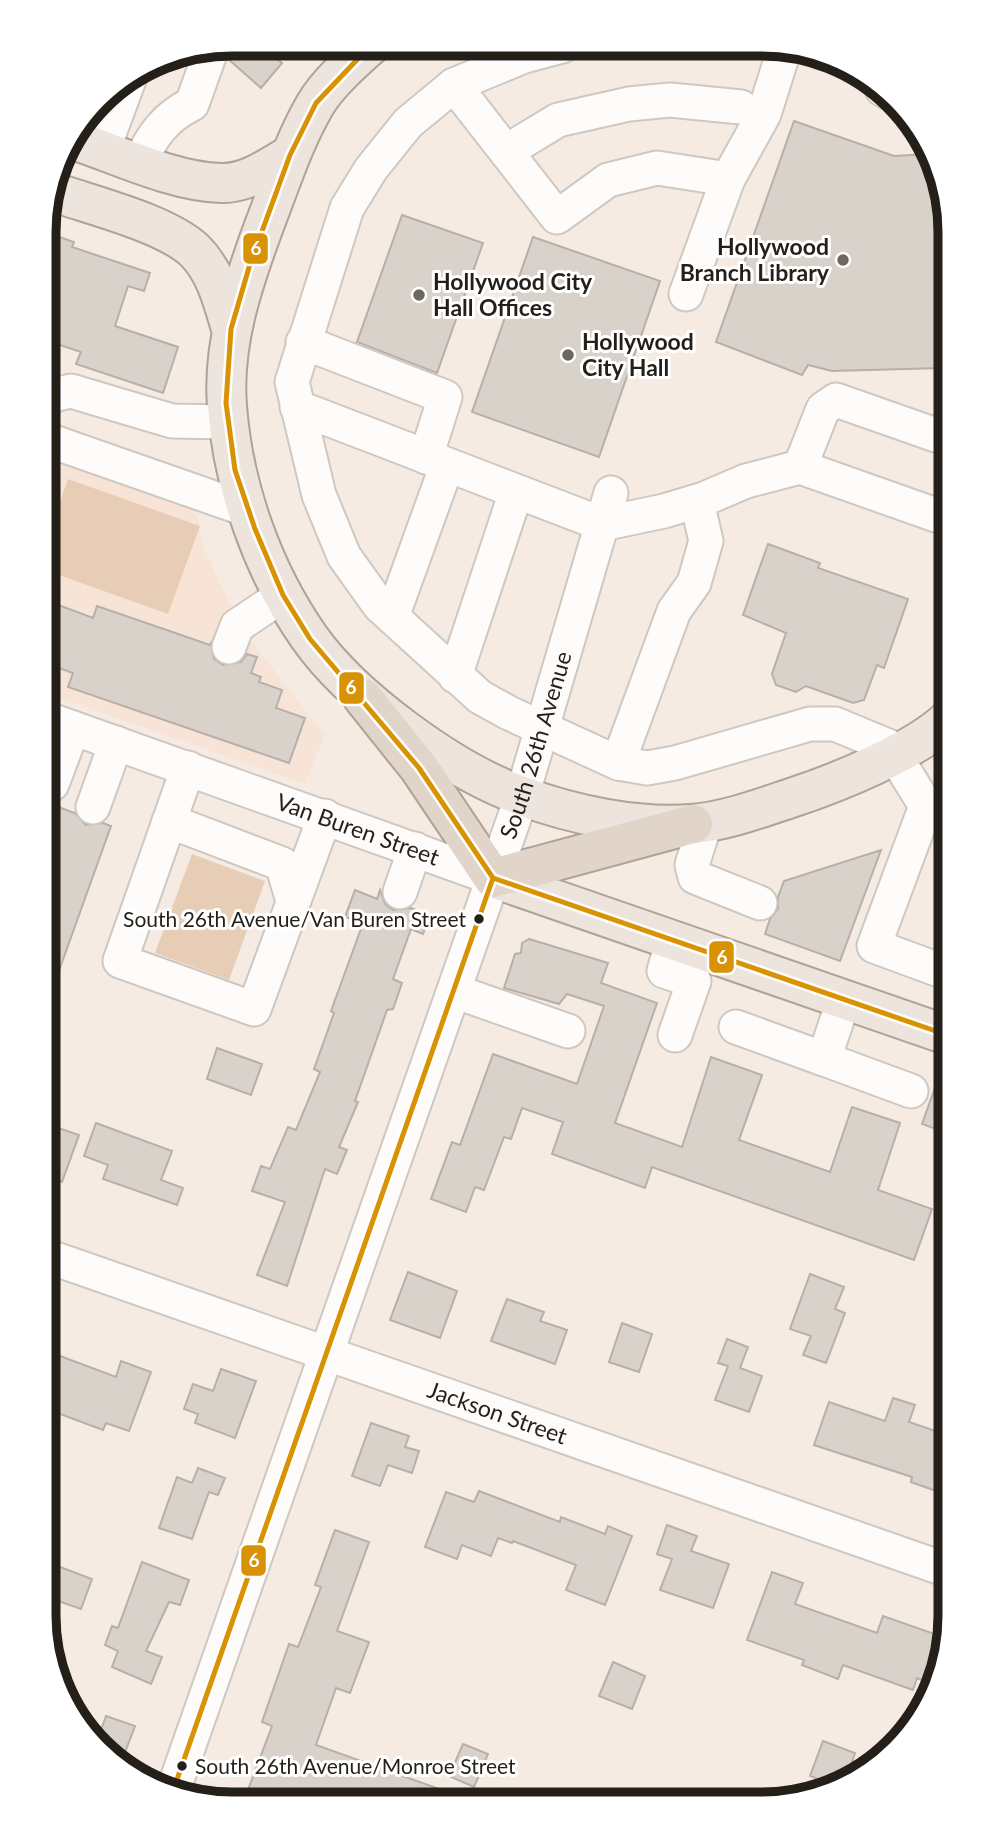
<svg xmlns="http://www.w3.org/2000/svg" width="994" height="1848" font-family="Lato,sans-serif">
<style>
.built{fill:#f7e4d6}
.green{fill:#e8cdb6}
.building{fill:#d9d2cb;stroke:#b7afa9;stroke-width:2}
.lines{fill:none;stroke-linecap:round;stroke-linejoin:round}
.minor-casing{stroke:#cfc8c1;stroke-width:37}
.major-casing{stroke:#b1a293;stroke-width:42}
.highway-casing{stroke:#b1a293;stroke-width:42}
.minor{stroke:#fefcfb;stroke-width:33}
.major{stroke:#ece4dd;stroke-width:38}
.highway{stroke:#e1d5ca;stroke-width:38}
.bus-1-casing{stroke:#fff;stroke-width:10}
.bus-1{stroke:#d89204;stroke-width:5}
.poi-dot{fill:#6e6660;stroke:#fff;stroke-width:2.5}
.bus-dot{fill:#251f19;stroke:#fff;stroke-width:2.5}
.labels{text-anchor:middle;stroke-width:6;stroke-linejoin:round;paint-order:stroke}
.bus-label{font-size:21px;fill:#251f19;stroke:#fff;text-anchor:end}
.poi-label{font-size:23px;font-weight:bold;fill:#251f19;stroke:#fff;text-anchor:start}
.street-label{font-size:23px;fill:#251f19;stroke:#fff}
.rim{fill:none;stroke:#251f19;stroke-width:9}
.line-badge{stroke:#fff;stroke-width:2.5}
.badge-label{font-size:19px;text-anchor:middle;font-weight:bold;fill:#fff}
</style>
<rect width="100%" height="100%" fill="#f5ebe3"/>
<path class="built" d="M 53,451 L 187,497 L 199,521 L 203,547 L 243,631 L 325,735 L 305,784 L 45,693 L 45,476 Z"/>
<path class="green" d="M 68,479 L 200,526 L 168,614 L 45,570 L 45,545 Z
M 192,854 L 265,881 L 229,980 L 155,953 Z"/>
<path class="building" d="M 231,44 L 260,44 L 282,63 L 261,88 L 228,59 Z
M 794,121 L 894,156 L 927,154 L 929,177 L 939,175 L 943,368 L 832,371 L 808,365 L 802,375 L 716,342 Z
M 402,215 L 483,243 L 437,373 L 357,342 Z
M 45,232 L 74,242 L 72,247 L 150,273 L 144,291 L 128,286 L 115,326 L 178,347 L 163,393 L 76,364 L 81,352 L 45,340 Z
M 533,237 L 660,281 L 599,457 L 472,412 Z
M 768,544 L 820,563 L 818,568 L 908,599 L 884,668 L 877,665 L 864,700 L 853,703 L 806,686 L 796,692 L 776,685 L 772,674 L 786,633 L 743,615 Z
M 45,600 L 93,618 L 97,606 L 210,645 L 211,643 L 214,659 L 223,665 L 241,662 L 247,654 L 257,657 L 251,673 L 261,677 L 259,682 L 282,690 L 276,708 L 305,718 L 289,763 L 68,687 L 73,673 L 45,663 Z
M 45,802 L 75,813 L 86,825 L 103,823 L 111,826 L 47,1004 L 44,1004 Z
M 881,850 L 840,961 L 765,934 L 770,919 L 778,909 L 778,897 L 784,881 Z
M 355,890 L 377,899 L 380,890 L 385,904 L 393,910 L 411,908 L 430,915 L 423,934 L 411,929 L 393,979 L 402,983 L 393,1009 L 387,1010 L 355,1101 L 358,1102 L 339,1147 L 347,1150 L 337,1174 L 325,1169 L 287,1286 L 257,1275 L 285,1202 L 252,1191 L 261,1166 L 270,1169 L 288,1127 L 296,1130 L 320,1072 L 314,1069 L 334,1013 L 331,1011 L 363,923 L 345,917 Z
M 529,939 L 608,963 L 601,983 L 657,1003 L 615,1123 L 682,1147 L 711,1057 L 762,1075 L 739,1140 L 830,1172 L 852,1107 L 900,1123 L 878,1190 L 932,1209 L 914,1260 L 652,1167 L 645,1188 L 552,1154 L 563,1122 L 522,1108 L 511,1139 L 504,1137 L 484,1190 L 475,1187 L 466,1212 L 431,1199 L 452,1142 L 460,1145 L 493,1054 L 577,1084 L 604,1006 L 567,994 L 559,1004 L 504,988 L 515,954 L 521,953 L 522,943 Z
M 217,1048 L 262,1064 L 251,1095 L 207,1079 Z
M 946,1057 L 950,1057 L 950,1134 L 922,1124 Z
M 44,1123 L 79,1135 L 62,1182 L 44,1175 Z
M 96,1123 L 172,1151 L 161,1180 L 183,1188 L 177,1205 L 103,1179 L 108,1165 L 84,1156 Z
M 408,1272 L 457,1291 L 440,1338 L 390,1320 Z
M 810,1274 L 844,1287 L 835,1309 L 845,1313 L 826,1363 L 803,1355 L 811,1336 L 790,1329 Z
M 507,1299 L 544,1312 L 540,1321 L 567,1330 L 555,1364 L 491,1341 Z
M 622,1323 L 652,1334 L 639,1372 L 609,1362 Z
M 727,1339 L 748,1347 L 740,1368 L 762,1376 L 749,1412 L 715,1400 L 728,1366 L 718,1363 Z
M 44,1350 L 116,1377 L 121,1361 L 151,1372 L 129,1431 L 106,1423 L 103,1430 L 44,1408 Z
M 221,1369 L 256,1381 L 235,1438 L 195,1423 L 198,1414 L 184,1409 L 193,1384 L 213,1391 Z
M 893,1398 L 915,1405 L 909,1422 L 950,1436 L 950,1496 L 911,1482 L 912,1477 L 814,1445 L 829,1402 L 885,1421 Z
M 371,1423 L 409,1436 L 405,1447 L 419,1451 L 412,1473 L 388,1465 L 380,1486 L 352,1476 Z
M 198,1468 L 225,1478 L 218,1495 L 209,1492 L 192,1539 L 159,1528 L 177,1477 L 192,1483 Z
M 479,1491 L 560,1522 L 561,1517 L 605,1534 L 608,1526 L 632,1536 L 605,1605 L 566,1590 L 576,1565 L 513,1541 L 512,1543 L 498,1538 L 491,1556 L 462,1545 L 457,1559 L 425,1547 L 446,1492 L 474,1502 Z
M 667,1525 L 697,1536 L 691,1551 L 729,1564 L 713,1608 L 660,1590 L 672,1559 L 657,1554 Z
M 335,1530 L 369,1542 L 337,1631 L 369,1642 L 350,1693 L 336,1688 L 316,1745 L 470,1800 L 470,1803 L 243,1803 L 272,1726 L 262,1722 L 289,1644 L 298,1647 L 321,1587 L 315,1585 Z
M 44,1561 L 92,1579 L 81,1609 L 44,1596 Z
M 142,1562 L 189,1580 L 180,1605 L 169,1602 L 146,1651 L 162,1657 L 151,1684 L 112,1667 L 118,1651 L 105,1645 L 112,1626 L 118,1628 Z
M 772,1572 L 803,1583 L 795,1604 L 877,1633 L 883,1616 L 946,1638 L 929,1683 L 917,1678 L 913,1690 L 843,1665 L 838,1679 L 802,1665 L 804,1660 L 747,1640 Z
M 613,1662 L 645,1676 L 632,1709 L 599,1696 Z
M 106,1716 L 135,1726 L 124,1755 L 101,1747 L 97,1741 Z
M 823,1741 L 855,1753 L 847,1777 L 835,1785 L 810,1776 Z
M 463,1744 L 488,1754 L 474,1787 L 449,1776 Z"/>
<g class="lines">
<g class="minor-casing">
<g id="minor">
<path d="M 454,85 L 524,56 L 562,46"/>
<path d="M 882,89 L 887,92"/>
<path d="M 103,150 L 130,77"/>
<path d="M 507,151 L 558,120 L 629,104 L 670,100 L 741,107"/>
<path d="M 140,162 C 152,136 165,117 192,104 L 212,48"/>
<path d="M 728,179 L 657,168 L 608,180 L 557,217 L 454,85 L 408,123 L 371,169 L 347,208 L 292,382 L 319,495 L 344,556 L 379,605 L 480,697 L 509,713 L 618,763 L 647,768 L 675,763 L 810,724 L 835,724 L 900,751"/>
<path d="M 686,294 L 728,179 L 764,114 L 785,47"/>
<path d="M 303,342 L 445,397 L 426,457"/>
<path d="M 45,402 L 53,395 L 71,391 L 172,421 L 229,422"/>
<path d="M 297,407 L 602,524 L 664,511 L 704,499 L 746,481 L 800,467 L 950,520"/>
<path d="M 45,439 L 248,510"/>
<path d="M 800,467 L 823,409 L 836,400 L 950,440"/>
<path d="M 392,617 L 447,465"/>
<path d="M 229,647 L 237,626 L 283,595"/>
<path d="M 455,676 L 516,492"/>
<path id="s1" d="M 45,718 L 493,878"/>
<path d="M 894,754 L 926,806 L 874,946 L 950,974"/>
<path d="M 618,763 L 674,611 L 694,583 L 706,541 L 697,502"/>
<path d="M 188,768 L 120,961 L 254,1009 L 325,816"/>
<path d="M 52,784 L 73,728"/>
<path d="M 93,807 L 116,743"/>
<path d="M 169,821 L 282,864 L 293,901"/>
<path d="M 706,821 L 692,865 L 695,877 L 760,903"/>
<path d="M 400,892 L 415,849"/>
<path d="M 673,940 L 664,971 L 694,981 L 675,1035"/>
<path d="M 454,991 L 568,1031"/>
<path d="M 844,999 L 824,1059 L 911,1091"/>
<path d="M 736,1027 L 824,1059"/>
<path id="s2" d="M 44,1255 L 950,1571"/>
<path id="s3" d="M 174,1788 L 522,796 L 611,493"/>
</g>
</g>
<g class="major-casing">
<path id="major" d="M 371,45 C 352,62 328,83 315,105 C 293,143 280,185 264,226 C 243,283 222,344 227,406 C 233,487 263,571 309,637 C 352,698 452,771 522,796 C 573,815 637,828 691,824 C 723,822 761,808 791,798 C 837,783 916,751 950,718
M 71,139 C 116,154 174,182 221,183 C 246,184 270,167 290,155
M 51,191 C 90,205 166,223 195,251 C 216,272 223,302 231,329
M 493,878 L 950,1036"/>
</g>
<g class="highway-casing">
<path id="highway" d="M 363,698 L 419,768 L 493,878 L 693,824"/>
</g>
<use href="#minor" class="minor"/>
<use href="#major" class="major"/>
<use href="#highway" class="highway"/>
<g class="bus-1-casing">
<path id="bus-1" d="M 371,45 L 316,103 L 290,155 L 250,264 L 231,329 L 226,403 L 235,470 L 255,529 L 283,595 L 310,639 L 419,768 L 493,878
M 493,878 L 950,1036
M 174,1788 L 493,878"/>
</g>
<use href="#bus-1" class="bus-1"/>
</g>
<g class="poi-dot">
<circle cx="843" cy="260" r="7"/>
<circle cx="419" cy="295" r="7"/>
<circle cx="568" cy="355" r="7"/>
</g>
<g class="bus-dot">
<circle cx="479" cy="919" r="6"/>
<circle cx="182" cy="1766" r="6"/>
</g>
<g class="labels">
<g class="bus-label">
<text x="466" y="927">South 26th Avenue/Van Buren Street</text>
<text x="195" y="1774" text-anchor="start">South 26th Avenue/Monroe Street</text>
</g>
<g class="poi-label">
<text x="829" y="255" text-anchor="end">Hollywood<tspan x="829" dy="26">Branch Library</tspan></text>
<text x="433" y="290">Hollywood City<tspan x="433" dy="26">Hall Offices</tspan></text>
<text x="582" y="350">Hollywood<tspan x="582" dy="26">City Hall</tspan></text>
</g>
<g class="street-label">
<text dy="8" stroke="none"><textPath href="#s3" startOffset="1104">South 26th Avenue</textPath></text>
<text dy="8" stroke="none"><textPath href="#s1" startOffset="332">Van Buren Street</textPath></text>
<text dy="8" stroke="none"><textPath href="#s2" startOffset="480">Jackson Street</textPath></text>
</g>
</g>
<path d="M0 0H994V1848H0ZM232 56H762A176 176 0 0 1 938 232V1616A176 176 0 0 1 762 1792H232A176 176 0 0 1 56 1616V232A176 176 0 0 1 232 56Z" fill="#fff" fill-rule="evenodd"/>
<path class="rim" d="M232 56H762A176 176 0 0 1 938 232V1616A176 176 0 0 1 762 1792H232A176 176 0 0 1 56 1616V232A176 176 0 0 1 232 56Z"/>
<g class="line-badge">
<rect x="242" y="232" width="27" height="33" rx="7" fill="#d89204"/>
<rect x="338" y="671" width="27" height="34" rx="7" fill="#d89204"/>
<rect x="708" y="940" width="27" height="34" rx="7" fill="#d89204"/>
<rect x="240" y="1544" width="27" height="33" rx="7" fill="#d89204"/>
</g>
<g class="badge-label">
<text x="256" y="255">6</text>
<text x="351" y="694">6</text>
<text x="722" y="964">6</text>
<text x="254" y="1567">6</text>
</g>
</svg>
